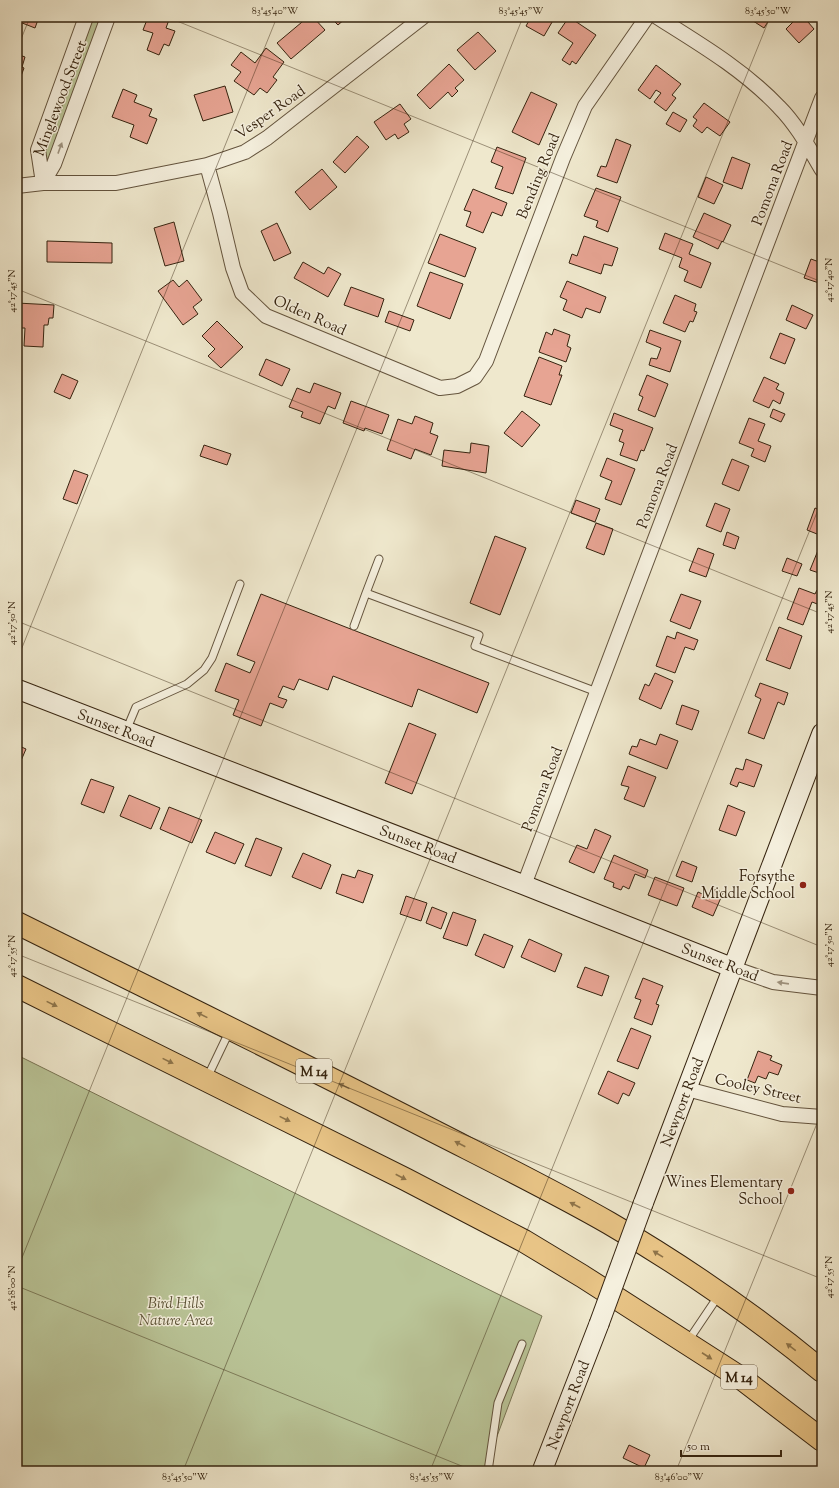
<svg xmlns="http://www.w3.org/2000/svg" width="839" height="1488" font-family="'Sorts Mill Goudy',serif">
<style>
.green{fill:#bac598;stroke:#787454}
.building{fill:#e7a493;stroke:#35230f}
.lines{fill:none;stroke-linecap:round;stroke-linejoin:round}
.lane-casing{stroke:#64543e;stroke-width:9}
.street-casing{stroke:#64543e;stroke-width:16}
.secondary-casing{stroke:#35230f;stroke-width:21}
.highway-casing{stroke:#35230f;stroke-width:24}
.lane{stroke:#f5f0de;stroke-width:7}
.street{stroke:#f5f0de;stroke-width:14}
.secondary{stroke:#f5f0de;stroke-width:19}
.highway{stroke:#e8c486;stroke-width:22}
.secondary-bridge-casing{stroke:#35230f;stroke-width:21;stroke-linecap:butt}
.secondary-bridge{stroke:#f5f0de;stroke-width:19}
.oneway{fill:#9f9481}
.oneway2{fill:#8e744a}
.ticks{fill:none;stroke:#35230f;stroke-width:1;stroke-opacity:0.45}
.poi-dot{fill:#8f2418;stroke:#f5f0de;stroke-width:1.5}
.labels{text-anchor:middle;stroke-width:3;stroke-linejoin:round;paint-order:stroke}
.shield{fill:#f5f0de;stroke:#6f604d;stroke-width:1}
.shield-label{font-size:14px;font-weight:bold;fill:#35230f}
.street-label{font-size:15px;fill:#35230f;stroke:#f5f0de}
.poi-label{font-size:15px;fill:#35230f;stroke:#f5f0de;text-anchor:end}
.park-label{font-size:15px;font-style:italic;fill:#5d5438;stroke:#f5f0de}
.neatline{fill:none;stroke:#35230f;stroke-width:1.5}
.ticks-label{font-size:10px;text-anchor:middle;fill:#35230f}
</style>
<rect width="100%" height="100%" fill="#efe8cd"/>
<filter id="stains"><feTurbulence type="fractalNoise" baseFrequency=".005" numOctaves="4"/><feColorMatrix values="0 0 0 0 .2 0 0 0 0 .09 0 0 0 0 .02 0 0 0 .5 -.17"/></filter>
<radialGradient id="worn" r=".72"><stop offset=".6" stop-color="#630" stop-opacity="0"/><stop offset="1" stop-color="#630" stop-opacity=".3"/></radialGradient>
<path class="green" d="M 92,17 L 101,17 L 47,163 L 40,159 Z
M 17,1055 L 542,1316 L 484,1471 L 17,1471 Z"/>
<path class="building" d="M 17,17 L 39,17 L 35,28 L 17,21 Z
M 148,17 L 170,17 L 166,28 L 175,31 L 169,46 L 164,44 L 159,55 L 147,50 L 153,33 L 143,30 Z
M 308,17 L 313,17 L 325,30 L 291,59 L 277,43 Z
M 330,17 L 347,17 L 338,25 Z
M 531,17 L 555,17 L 544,36 L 526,26 Z
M 569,17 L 596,35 L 576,64 L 572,61 L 570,65 L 562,60 L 573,43 L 558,33 Z
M 751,17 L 771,17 L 764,28 L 750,19 Z
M 798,17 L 813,17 L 808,22 L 814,29 L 799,43 L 786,29 Z
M 478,32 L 496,51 L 475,70 L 457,50 Z
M 266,48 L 284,62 L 273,77 L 277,80 L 267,93 L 260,88 L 254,95 L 234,81 L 241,72 L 231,65 L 241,52 L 255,63 Z
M 17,54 L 25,57 L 22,67 L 24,68 L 17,87 Z
M 449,64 L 464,80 L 455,88 L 458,91 L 452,97 L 448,92 L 430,109 L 417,95 Z
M 656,65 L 681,84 L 672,95 L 676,98 L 666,111 L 654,102 L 661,93 L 656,90 L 650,99 L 638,90 Z
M 225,86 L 233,112 L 203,121 L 194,95 Z
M 123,89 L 137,95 L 134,102 L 152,109 L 149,116 L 157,119 L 147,144 L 130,137 L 134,125 L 112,117 Z
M 531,92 L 557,104 L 539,145 L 512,132 Z
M 704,103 L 730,122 L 720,136 L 707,127 L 702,133 L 693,126 L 697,120 L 693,117 Z
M 400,104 L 411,119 L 404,124 L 409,132 L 398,139 L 395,134 L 386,140 L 374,122 Z
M 673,112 L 687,120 L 680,132 L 666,124 Z
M 357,136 L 369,147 L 345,173 L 333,162 Z
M 616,139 L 631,145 L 617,183 L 597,176 L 601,166 L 606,167 Z
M 497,147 L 526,158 L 513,194 L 495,188 L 503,167 L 491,162 Z
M 732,157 L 750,164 L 742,189 L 723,182 Z
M 322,169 L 337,187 L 310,210 L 295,192 Z
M 706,177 L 723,185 L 714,204 L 698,197 Z
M 596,188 L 621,197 L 608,232 L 596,227 L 598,221 L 584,216 Z
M 473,189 L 507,203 L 502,216 L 492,212 L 483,233 L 466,226 L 471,212 L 464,210 Z
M 704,213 L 731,225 L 723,242 L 722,241 L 718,249 L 693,237 Z
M 174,222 L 184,261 L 165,266 L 154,228 Z
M 277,223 L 291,253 L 274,261 L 261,231 Z
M 665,233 L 693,244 L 689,254 L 711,263 L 701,288 L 684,281 L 688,271 L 679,267 L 682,258 L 659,249 Z
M 440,234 L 476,248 L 465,277 L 428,263 Z
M 584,236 L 618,248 L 612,266 L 604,264 L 601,274 L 569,263 L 572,254 L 577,256 Z
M 47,241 L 112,243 L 112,263 L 47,262 Z
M 811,259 L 822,263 L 822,284 L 804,278 Z
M 303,262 L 324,274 L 328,267 L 341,274 L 328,297 L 294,278 Z
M 430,272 L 463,284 L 450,319 L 417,306 Z
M 173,280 L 179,287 L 187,280 L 202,300 L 193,307 L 198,314 L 183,325 L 158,291 Z
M 567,281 L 606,297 L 600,313 L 586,308 L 582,318 L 563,310 L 567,300 L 560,297 Z
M 351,287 L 384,299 L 378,317 L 344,305 Z
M 675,295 L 696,304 L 694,311 L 697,312 L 693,322 L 690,321 L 685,332 L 663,323 Z
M 17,303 L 54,305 L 53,318 L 49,318 L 48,325 L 44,325 L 43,347 L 24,346 L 25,328 L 17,328 Z
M 792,305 L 813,315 L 806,329 L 786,320 Z
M 389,311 L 414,320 L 410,331 L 385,322 Z
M 217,321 L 243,347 L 221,368 L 208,356 L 215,349 L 202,336 Z
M 554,329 L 570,335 L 567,346 L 571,348 L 566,362 L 539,352 L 546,332 L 552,335 Z
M 650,330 L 681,341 L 670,372 L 649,365 L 651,358 L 657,359 L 661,348 L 646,342 Z
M 780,333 L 795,339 L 785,364 L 770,358 Z
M 539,357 L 562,366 L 559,375 L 562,375 L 551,405 L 524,396 Z
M 266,359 L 290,369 L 282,386 L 259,375 Z
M 62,374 L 78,381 L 70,399 L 54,392 Z
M 647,375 L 668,384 L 655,417 L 638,410 L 643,397 L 639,395 Z
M 764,377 L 779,384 L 776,389 L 784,393 L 780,404 L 773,400 L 769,408 L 753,401 Z
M 314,383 L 341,393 L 335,409 L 328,406 L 320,424 L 301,417 L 303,412 L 289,407 L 297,388 L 310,393 Z
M 351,401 L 389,415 L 382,434 L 365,428 L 364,431 L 343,423 Z
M 773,409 L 785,414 L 781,422 L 770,417 Z
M 522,411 L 540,425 L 522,447 L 504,433 Z
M 614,413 L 653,428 L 644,451 L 641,450 L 637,461 L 620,455 L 624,443 L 619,441 L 623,430 L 610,425 Z
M 415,416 L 433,423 L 430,433 L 438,436 L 431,455 L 415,449 L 411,459 L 387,450 L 398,419 L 412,424 Z
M 749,418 L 765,424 L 758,441 L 771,446 L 765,462 L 751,456 L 754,449 L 739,443 Z
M 471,443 L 489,446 L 486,473 L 442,466 L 444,450 L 470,453 Z
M 204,445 L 231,454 L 227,465 L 200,456 Z
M 607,458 L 635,469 L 621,505 L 605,499 L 612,481 L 600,476 Z
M 732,459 L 749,466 L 739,491 L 722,484 Z
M 74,470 L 88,475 L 77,504 L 63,499 Z
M 576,500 L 600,509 L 595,522 L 571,513 Z
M 715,503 L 730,509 L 721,532 L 706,526 Z
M 815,508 L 822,511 L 822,536 L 807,530 Z
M 596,523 L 613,529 L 604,555 L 586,548 Z
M 727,532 L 739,537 L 735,549 L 723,545 Z
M 495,536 L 526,548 L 500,615 L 470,603 Z
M 821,543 L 822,544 L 822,574 L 810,570 Z
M 698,548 L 714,554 L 706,577 L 689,571 Z
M 787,558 L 802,564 L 797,576 L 782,571 Z
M 799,588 L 815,594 L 817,590 L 822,592 L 822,600 L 820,605 L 812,602 L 803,625 L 787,619 Z
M 261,594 L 489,683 L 477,713 L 418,689 L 412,707 L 333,676 L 328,690 L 299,679 L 294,690 L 283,686 L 278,697 L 287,700 L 283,708 L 270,703 L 261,726 L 233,715 L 239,700 L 215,691 L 226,663 L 250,673 L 255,662 L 237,655 Z
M 681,594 L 701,601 L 690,629 L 670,621 Z
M 779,627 L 802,636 L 790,669 L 766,660 Z
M 677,632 L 698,640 L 694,650 L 685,647 L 675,673 L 656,666 L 667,636 L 675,639 Z
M 655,673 L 673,681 L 661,709 L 639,699 L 645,684 L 649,686 Z
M 760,683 L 788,693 L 784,705 L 778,702 L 764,739 L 748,733 L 761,699 L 755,696 Z
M 682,705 L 699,711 L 692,730 L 676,724 Z
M 409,723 L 436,734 L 412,794 L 385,783 Z
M 660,734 L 678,741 L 667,769 L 629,754 L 632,746 L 637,747 L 640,739 L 656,745 Z
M 17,745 L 26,749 L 17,770 Z
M 746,759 L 762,765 L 754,787 L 739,782 L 737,787 L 730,784 L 736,768 L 743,770 Z
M 628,766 L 656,777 L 644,807 L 624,799 L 629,787 L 621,785 Z
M 91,779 L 114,787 L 104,813 L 81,804 Z
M 129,795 L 160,808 L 151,829 L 120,816 Z
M 728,805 L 745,812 L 736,836 L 719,830 Z
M 169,807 L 202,820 L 192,843 L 160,829 Z
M 595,829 L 611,836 L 594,873 L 569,862 L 577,845 L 587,849 Z
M 215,832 L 244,844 L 235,864 L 206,852 Z
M 256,838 L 282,848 L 271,876 L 245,866 Z
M 303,853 L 331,865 L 321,889 L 292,877 Z
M 614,855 L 648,870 L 645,878 L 635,874 L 629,889 L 623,886 L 621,890 L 613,887 L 614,883 L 604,879 Z
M 682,861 L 697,867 L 692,882 L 676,876 Z
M 358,870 L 373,875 L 363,903 L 336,893 L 342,874 L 355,878 Z
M 655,877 L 684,888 L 677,906 L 648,895 Z
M 715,889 L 723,893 L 713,916 L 692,907 L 698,892 L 711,898 Z
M 406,896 L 427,903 L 421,921 L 400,914 Z
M 432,907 L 447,913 L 441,929 L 426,923 Z
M 453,912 L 476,920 L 467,946 L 443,938 Z
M 484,934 L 513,946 L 504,968 L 475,955 Z
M 529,939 L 562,954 L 555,972 L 521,957 Z
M 585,967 L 609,976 L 602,996 L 577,987 Z
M 643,978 L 663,986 L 656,1004 L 659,1005 L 652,1025 L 634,1018 L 641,1000 L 635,998 Z
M 631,1028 L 651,1036 L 638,1069 L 617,1061 Z
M 758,1051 L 772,1056 L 770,1060 L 782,1065 L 778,1075 L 769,1072 L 766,1079 L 758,1076 L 755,1083 L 747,1080 Z
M 608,1071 L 635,1083 L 629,1096 L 623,1093 L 618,1104 L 598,1094 Z
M 629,1445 L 650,1455 L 644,1468 L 623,1458 Z"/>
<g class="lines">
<g class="lane-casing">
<path id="lane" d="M 379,559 L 366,593 L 479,635 L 475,646 L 597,692
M 354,626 L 366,593
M 126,731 L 136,707 L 187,684 L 204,670 L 212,658 L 240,584
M 207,1078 L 229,1032
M 688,1341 L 719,1295
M 488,1471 L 498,1403 L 522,1344"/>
</g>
<g class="street-casing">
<path id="street" d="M 657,17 C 700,44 744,70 779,107 C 797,125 809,148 822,170
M 207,165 L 220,213 L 233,268 L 242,293 L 266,316 L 440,388 L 457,386 L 475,377 L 486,361 L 563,158 L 585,106 L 647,17
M 43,183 L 54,164 L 108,17
M 43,183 L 38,150 L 86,17
M 17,186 L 43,183 L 116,183 L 207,165 L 245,152 L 267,138 L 423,17
M 524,885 L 822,98
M 733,968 L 773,982 L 822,988
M 687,1089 L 782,1114 L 822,1117"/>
</g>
<g class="secondary-casing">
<path id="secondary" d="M 17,689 L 524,885 L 733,968
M 643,1204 L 822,733
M 542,1471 L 599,1324"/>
</g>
<g class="highway-casing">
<path id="highway" d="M 17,923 C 150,989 283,1054 416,1122 C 480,1155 546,1187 609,1223 C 683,1266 755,1316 822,1371
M 17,986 L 405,1179 L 524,1241 L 582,1276 L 741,1378 L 822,1440"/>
</g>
<use href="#lane" class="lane"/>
<use href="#street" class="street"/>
<use href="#secondary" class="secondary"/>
<use href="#highway" class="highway"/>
<g class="secondary-bridge-casing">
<path id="secondary-bridge" d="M 599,1324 L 643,1204"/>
</g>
<use href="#secondary-bridge" class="secondary-bridge"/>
</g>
<defs><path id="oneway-solid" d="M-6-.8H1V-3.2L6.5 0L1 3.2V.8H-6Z"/></defs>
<g class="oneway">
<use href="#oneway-solid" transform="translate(60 148) rotate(-70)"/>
<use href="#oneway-solid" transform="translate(783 983) rotate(-172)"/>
</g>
<g class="oneway2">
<use href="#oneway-solid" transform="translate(52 1004) rotate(26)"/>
<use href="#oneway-solid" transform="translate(202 1015) rotate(-154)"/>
<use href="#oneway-solid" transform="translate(168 1061) rotate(26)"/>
<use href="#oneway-solid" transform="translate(344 1086) rotate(-154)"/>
<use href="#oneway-solid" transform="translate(285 1119) rotate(26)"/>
<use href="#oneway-solid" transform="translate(460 1144) rotate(-153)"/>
<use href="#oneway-solid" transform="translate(401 1177) rotate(27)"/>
<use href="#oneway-solid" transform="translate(575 1205) rotate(-152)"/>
<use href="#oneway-solid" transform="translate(658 1254) rotate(-148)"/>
<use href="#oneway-solid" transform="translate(791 1347) rotate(-143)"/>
<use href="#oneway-solid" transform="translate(707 1356) rotate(33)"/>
</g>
<path class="ticks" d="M 167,17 L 822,282M 17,49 L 30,17M 17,289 L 822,614M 17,621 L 822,947M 17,660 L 277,17M 17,954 L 822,1279M 17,1270 L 523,17M 17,1286 L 474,1471M 183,1471 L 770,17M 430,1471 L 822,500M 676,1471 L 822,1111"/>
<g class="poi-dot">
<circle cx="803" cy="885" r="4"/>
<circle cx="791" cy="1191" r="4"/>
</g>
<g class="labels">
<g class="shield">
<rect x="296" y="1059" width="36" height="24" rx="3"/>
<rect x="721" y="1365" width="36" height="24" rx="3"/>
</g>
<g class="shield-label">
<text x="314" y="1076">M 14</text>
<text x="739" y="1382">M 14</text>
</g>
<g class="street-label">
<text transform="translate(60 98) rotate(-69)" y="5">Minglewood Street</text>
<text transform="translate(270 112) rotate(-35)" y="5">Vesper Road</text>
<text transform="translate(538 176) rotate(-68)" y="5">Bending Road</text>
<text transform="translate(772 183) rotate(-69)" y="5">Pomona Road</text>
<text transform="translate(310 315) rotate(24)" y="5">Olden Road</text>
<text transform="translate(657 486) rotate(-69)" y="5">Pomona Road</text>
<text transform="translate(116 728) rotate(21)" y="5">Sunset Road</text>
<text transform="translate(542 789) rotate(-69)" y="5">Pomona Road</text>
<text transform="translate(418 844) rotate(21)" y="5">Sunset Road</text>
<text transform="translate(720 962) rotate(21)" y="5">Sunset Road</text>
<text transform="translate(758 1088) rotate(13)" y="5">Cooley Street</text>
<text transform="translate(682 1102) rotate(-69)" y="5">Newport Road</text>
<text transform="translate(568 1405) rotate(-69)" y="5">Newport Road</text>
</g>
<g class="poi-label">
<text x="795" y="881">Forsythe<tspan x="795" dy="17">Middle School</tspan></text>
<text x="783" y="1187">Wines Elementary<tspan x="783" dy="17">School</tspan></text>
</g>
<g class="park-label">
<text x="176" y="1308">Bird Hills<tspan x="176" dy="17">Nature Area</tspan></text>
</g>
</g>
<rect width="839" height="1488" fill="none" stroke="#efe8cd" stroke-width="44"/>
<path d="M681 1450v6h100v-6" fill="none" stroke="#35230f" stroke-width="2"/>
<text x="687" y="1450" font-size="12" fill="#35230f" stroke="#f5f0de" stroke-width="3" paint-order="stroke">50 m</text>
<rect x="22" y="22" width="795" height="1444" class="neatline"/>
<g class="ticks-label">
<text x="275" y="14">83°45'40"W</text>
<text x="521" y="14">83°45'45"W</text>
<text x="768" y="14">83°45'50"W</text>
<text transform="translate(828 280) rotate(-90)" y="4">42°17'40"N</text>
<text transform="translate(11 291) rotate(-90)" y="4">42°17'45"N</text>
<text transform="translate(828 612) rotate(-90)" y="4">42°17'45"N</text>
<text transform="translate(11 623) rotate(-90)" y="4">42°17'50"N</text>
<text transform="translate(828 945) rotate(-90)" y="4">42°17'50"N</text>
<text transform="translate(11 956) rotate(-90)" y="4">42°17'55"N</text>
<text transform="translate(828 1277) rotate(-90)" y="4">42°17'55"N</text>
<text transform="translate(11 1288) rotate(-90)" y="4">42°18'00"N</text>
<text x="185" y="1480">83°45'50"W</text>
<text x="432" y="1480">83°45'55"W</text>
<text x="679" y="1480">83°46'00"W</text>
</g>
<rect width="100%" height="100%" filter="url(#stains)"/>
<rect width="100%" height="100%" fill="url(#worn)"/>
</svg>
